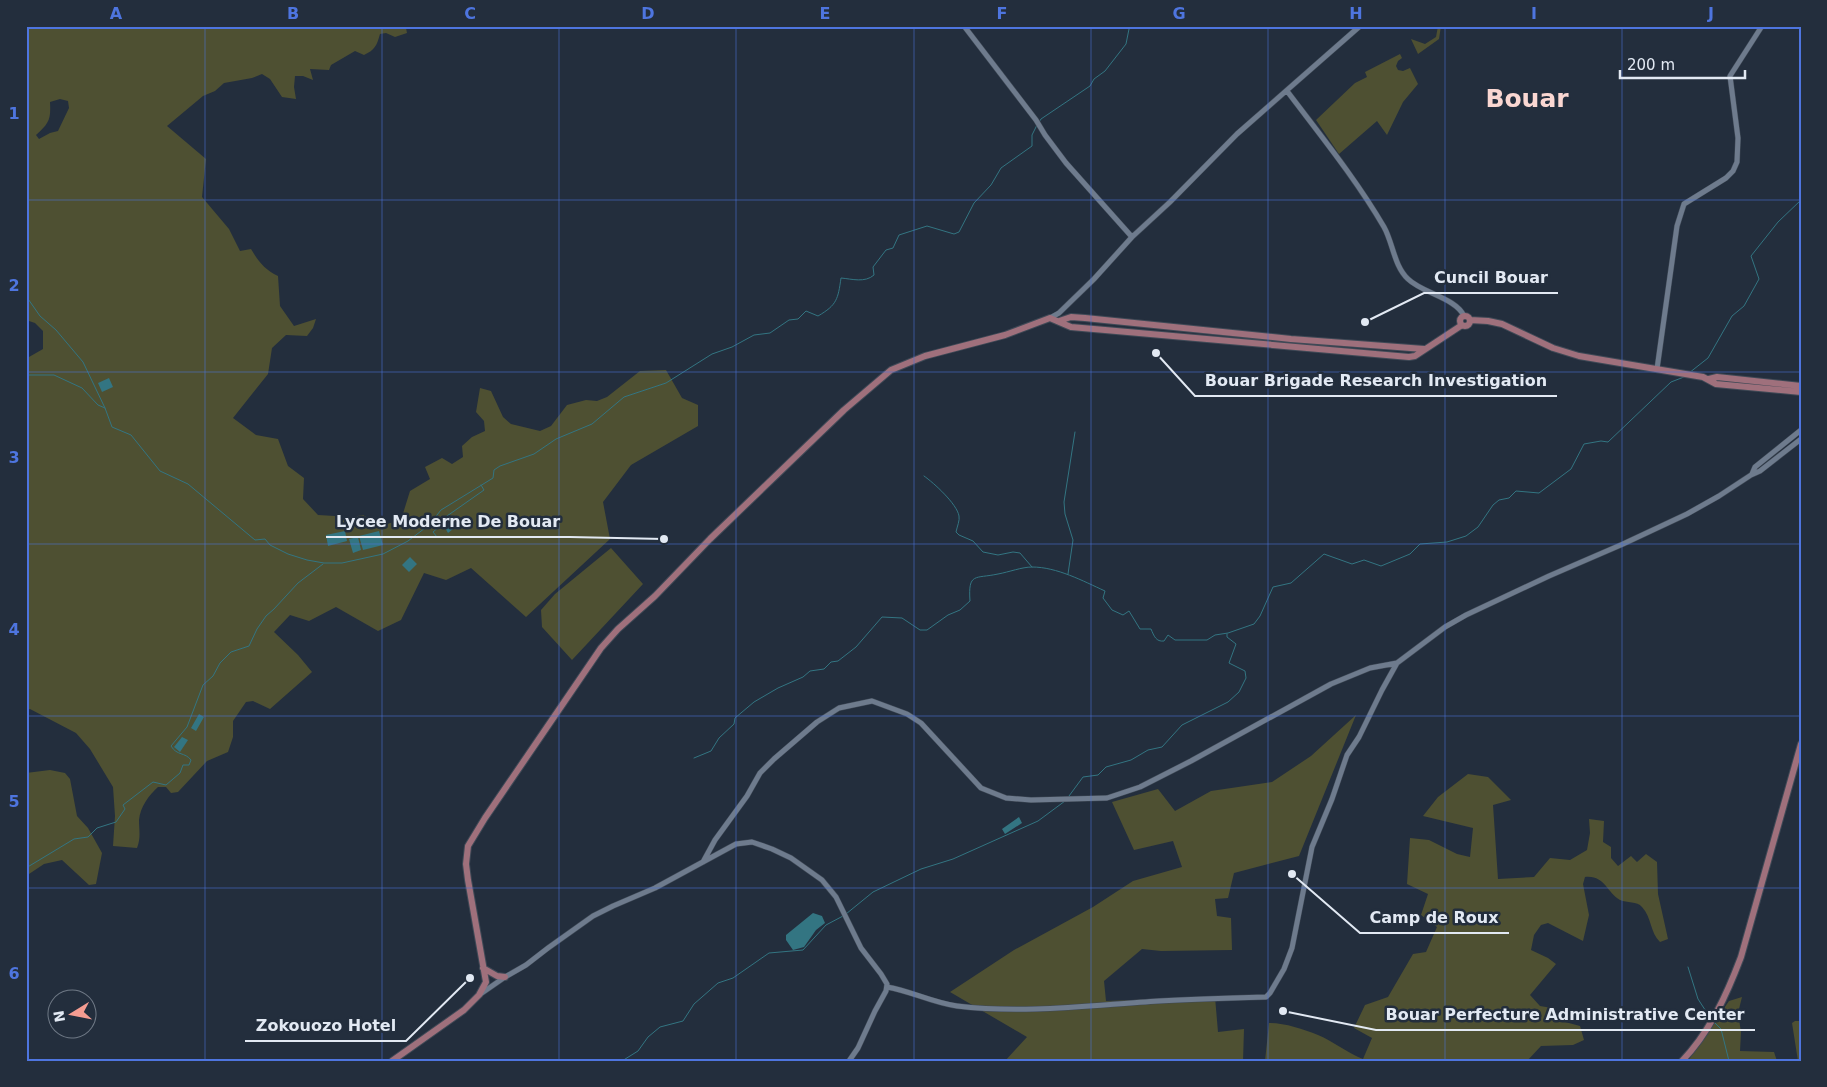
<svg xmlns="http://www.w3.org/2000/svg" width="1827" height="1087" font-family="'DejaVu Sans',sans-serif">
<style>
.green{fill:#4e5032;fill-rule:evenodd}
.water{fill:#337582}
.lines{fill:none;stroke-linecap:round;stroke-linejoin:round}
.stream{stroke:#337582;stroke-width:1}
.minor-casing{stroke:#3f4956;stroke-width:6}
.major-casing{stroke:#3f4956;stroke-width:8}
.minor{stroke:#6e7b8d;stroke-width:5}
.major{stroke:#9f707c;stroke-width:6}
.grid{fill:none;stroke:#4e75df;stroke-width:1;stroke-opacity:0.55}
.labels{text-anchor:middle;stroke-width:5;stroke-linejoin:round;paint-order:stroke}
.town-label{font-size:25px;font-weight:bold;fill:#fad7d2;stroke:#232e3d}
.leader{fill:none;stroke:#e2e9f3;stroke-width:2}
.callout-dot{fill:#e2e9f3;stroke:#232e3d;stroke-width:2}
.callout-label{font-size:16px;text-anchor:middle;font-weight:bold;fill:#e2e9f3;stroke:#232e3d;stroke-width:5;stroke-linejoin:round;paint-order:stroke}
.neatline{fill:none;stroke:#4e75df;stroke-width:2}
.grid-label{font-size:16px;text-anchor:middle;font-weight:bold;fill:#4e75df}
</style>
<rect width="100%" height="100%" fill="#232e3d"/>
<path class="green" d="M 26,26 L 411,26 L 406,28 L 407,33 L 395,37 L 386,33 L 380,34 C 377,45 375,50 364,55 L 355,51 L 331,65 L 329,70 L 310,69 L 313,80 L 303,76 L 295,76 L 294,87 L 296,99 L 282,97 L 270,79 L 262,74 L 252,78 L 224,83 L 215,91 L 203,96 L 167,126 L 206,159 L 202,197 L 229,229 L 240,251 L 251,249 C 258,261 265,270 278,276 L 280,306 L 294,326 L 316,319 L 313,328 L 307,336 L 286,335 L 272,348 L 268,374 L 233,418 L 256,435 L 278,439 L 288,466 L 304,478 L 303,499 L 318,515 L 352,517 L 363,515 L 380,526 L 401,520 L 410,491 L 430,479 L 425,467 L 442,458 L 452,464 L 463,457 L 462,446 L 472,437 L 485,431 L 484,421 L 476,412 L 480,388 L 491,391 L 503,417 L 511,424 L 540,431 L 551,426 L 567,405 L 586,400 L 597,401 L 607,397 L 640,371 L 666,370 L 682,398 L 698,405 L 698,426 L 631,465 L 603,502 L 610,539 L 526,617 L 471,568 L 446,580 L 424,573 L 401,620 L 378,631 L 336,607 L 309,621 L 290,615 L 274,632 L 298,655 L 312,672 L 270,709 L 253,701 L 246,702 L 233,721 L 233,737 L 228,752 L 207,761 L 178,792 L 171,793 L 166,787 L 158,787 C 149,795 140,807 139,820 C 139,830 141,838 137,848 L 113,846 L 115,816 L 113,787 L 90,749 L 76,733 L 30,709 L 26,710 L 26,355 L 29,357 L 43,349 L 43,331 L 35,323 L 26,320 ZM 60,99 L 68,101 L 69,108 L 58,131 L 50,133 L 39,139 L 36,135 C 49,123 51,120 50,102 Z
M 1438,26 L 1441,26 L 1439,39 L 1418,54 L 1411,39 L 1425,44 L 1436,37 Z
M 1400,54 L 1402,58 L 1398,61 L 1396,66 L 1398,70 L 1403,71 L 1410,68 L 1418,84 L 1403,102 L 1387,135 L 1377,121 L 1339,154 L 1316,120 L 1355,83 L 1367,77 L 1365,72 Z
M 611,548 L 643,584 L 572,660 L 542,627 L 541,610 L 555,594 Z
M 1356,715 L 1299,856 L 1234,873 L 1228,898 L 1215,899 L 1217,916 L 1231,918 L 1232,950 L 1161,951 L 1142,949 L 1104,981 L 1106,1001 L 1215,997 L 1218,1032 L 1244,1029 L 1243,1061 L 1005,1061 L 1027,1037 L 950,992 L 1014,950 L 1093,907 L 1133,881 L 1182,867 L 1173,841 L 1134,850 L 1112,802 L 1158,789 L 1175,811 L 1211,791 L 1272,782 L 1311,756 Z
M 50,770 L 65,773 L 70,779 L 77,816 L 88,828 L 102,853 L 96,884 L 89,885 L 62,860 L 44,864 L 26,876 L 26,773 Z
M 1468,774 L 1488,777 L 1511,800 L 1493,805 L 1498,879 L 1534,877 L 1550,858 L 1570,860 L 1587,850 L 1590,833 L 1589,819 L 1604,821 L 1603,842 L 1611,847 L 1611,858 L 1618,866 L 1631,856 L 1637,862 L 1646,854 L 1657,862 L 1658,894 L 1668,939 L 1660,942 C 1650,933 1652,918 1642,907 C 1637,901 1627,903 1620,900 C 1607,893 1605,875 1585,877 L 1583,884 L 1589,915 L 1583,941 L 1548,923 L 1541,925 L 1534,935 L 1531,950 L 1548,958 L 1556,964 L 1530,995 L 1540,1006 L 1552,1008 L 1554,1019 L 1580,1026 L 1584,1040 L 1573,1045 L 1541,1046 L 1527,1061 L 1265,1061 L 1269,1023 C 1285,1023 1303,1029 1318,1035 C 1333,1041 1347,1053 1363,1059 L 1372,1038 L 1354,1028 L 1365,1005 L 1388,997 L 1413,954 L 1426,952 L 1437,927 L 1421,915 L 1428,894 L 1407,884 L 1410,838 L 1429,840 L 1457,854 L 1470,857 L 1473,828 L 1423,816 L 1438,797 Z
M 1742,997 L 1738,1013 L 1741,1032 L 1740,1051 L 1774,1052 L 1777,1061 L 1688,1061 L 1729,1001 Z
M 1795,1021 L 1801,1021 L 1801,1061 L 1798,1061 L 1792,1023 Z"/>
<path class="water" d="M 109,378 L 113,387 L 102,392 L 98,383 Z
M 453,518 L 458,525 L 448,533 L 444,526 Z
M 345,531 L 347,541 L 328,546 L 326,535 Z
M 379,531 L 383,545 L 363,550 L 359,536 Z
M 358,537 L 361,550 L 353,553 L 349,539 Z
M 410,557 L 417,564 L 409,572 L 402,565 Z
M 199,714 L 204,717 L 196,731 L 191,728 Z
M 182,737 L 188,740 L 180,752 L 174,747 Z
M 1019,817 L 1022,823 L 1005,834 L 1002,829 Z
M 813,913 L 822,916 L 825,923 L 816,930 L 804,947 L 793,950 L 786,940 L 786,935 Z"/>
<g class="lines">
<path class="stream" d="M 1039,122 L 1041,119 L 1090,86 L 1094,79 L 1105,71 L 1126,44 L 1129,29 L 1133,26
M 26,296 L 40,316 L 56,330 L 83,362 L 105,408 L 112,427 L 131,435 L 160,471 L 188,484 L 255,540 L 265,539 L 270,545 L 288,554 L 307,560 L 324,563 L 342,563 L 383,554 L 408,541 L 429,525 L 441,510 L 493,478 L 494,470 L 500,466 L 534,454 L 556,439 L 592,424 L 624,397 L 666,383 L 712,354 L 732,347 L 754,335 L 770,333 L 789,320 L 798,319 L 806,311 L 818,316 C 837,305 838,299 841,278 C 852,279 865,283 874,275 L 873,267 L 886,250 L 893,248 L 899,235 L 927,226 L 954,234 L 959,232 L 974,203 L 991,185 L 1001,168 L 1032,146 L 1032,135 L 1037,125
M 1689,373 L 1708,358 L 1732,316 L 1744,306 L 1759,279 L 1751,256 L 1778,222 L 1801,200
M 26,375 L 54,375 L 82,388 L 98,405 L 105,408
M 924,476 C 934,483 957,504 959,516 C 960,520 957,527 956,532 L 959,535 L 973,541 L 983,552 L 998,555 L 1013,552 L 1020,553 L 1032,567
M 437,537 L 433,532 L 440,526 L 437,523 L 484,490 L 481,485
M 1068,574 L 1073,540 L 1065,514 L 1064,502 L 1075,432
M 694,758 L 711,751 L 719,738 L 734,724 L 735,718 L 754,702 L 778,688 L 803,677 L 810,671 L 824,669 L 831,662 L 838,661 L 856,647 L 882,617 L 902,618 L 920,630 L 927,630 L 948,615 L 960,610 L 970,601 C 968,572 975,579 998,574 C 1009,572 1022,567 1032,567 C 1057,567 1083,581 1105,591 L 1103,598 L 1112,610 L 1123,615 L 1129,611 L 1140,629 L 1151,629 C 1154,636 1156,642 1164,641 L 1168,635 L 1175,640 L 1207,640 L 1215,635 L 1228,633 L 1254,624 L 1260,616 L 1273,587 L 1291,583 L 1324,554 L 1352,564 L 1364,560 L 1381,566 L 1410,554 L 1420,544 L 1447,542 L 1466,536 L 1478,527 L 1493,505 L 1499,500 L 1509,498 L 1516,491 L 1539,493 L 1571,469 L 1584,444 L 1601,441 L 1608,442 L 1671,382 L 1684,377
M 1069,796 L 1083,777 L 1098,775 L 1106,767 L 1131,760 L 1148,750 L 1162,747 L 1182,725 L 1228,702 L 1239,692 L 1246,678 L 1245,671 L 1229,663 L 1236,644 L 1227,637 L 1227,634
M 26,868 L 74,839 L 88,837 L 97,828 L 116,822 L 125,809 L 123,805 L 153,782 L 166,785 L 180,773 L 183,765 L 189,765 L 191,760 C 185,752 177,756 171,746 L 187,727 L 203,685 L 213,676 L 220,663 L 231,652 L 249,646 L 257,629 L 266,616 L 274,609 L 298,583 L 323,564
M 846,914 L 873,892 L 921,869 L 953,859 L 1038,821 L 1065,801
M 1688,967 L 1698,999 L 1711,1019
M 1714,1022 L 1721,1029 L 1729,1061
M 622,1061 L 638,1051 L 648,1037 L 660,1027 L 683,1021 L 694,1004 L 718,983 L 733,978 L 769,953 L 803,950 L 826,925 L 843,916"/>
<g class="minor-casing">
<path id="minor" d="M 964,26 L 1036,120 L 1045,135 L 1066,163 L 1132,237
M 1287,91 C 1321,136 1356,179 1384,227 C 1393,243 1394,266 1408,279 C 1422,293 1456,298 1464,316
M 1050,318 L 1059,313 L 1094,279 L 1132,237 L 1170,202 L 1237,134 L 1360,26
M 1657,369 L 1677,226 L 1684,204 L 1726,178 L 1733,171 L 1737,162 L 1738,138 L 1730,76 L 1762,26
M 1752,474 L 1755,467 L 1801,430
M 703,862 L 715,840 L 747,796 L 760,773 L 774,759 L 817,722 L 839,708 L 872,701 L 907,714 L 921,723 L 981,788 L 1006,798 L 1031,800 L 1107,798 L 1140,787 L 1191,761 L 1331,684 L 1370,668 L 1397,663 L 1445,627 L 1466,615 L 1549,576 L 1623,544 L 1687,514 L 1719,496 L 1751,475 L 1760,471 L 1801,439
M 887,987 C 911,991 933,1003 957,1006 C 1025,1014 1092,1005 1159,1001 C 1195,999 1230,998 1266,997 L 1270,993 L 1284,969 L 1292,948 L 1312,847 L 1332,799 L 1347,755 L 1359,737 L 1382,690 L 1397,663
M 479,995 L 505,977 L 526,965 L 548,948 L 593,916 L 613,906 L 655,888 L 736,844 L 752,842 L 772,849 L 791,858 L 822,880 L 836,897 L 861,948 L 881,974 L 887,984 L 886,991 L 875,1011 L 858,1048 L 849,1061"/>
</g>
<g class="major-casing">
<path id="major" d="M1460 321a5 5 0 1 1 10 0a5 5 0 1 1-10 0Z
M 1470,320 L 1488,321 L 1502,324 L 1553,348 L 1579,356 L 1703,377 L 1716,384 L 1801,392
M 1059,321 L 1071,317 L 1085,318 L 1291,339 L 1424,349
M 1709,379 L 1717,377 L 1801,386
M 483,968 L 497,976 L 505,977
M 392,1061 L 464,1010 L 479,995 L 486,982 L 468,880 L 466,864 L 468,846 L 485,818 L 601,648 L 618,629 L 655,596 L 710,539 L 844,410 L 891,370 L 925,356 L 1005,335 L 1050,318 L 1071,327 L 1409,357 L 1415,356 L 1462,325
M 1682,1061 C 1710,1032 1727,994 1741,957 L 1801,744"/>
</g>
<use href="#minor" class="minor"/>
<use href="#major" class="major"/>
</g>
<path class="grid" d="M 205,26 L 205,1061M 382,26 L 382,1061M 559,26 L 559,1061M 736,26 L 736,1061M 914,26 L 914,1061M 1091,26 L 1091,1061M 1268,26 L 1268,1061M 1445,26 L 1445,1061M 1622,26 L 1622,1061M 26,200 L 1801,200M 26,372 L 1801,372M 26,544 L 1801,544M 26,716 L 1801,716M 26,888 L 1801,888"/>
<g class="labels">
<g class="town-label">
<text x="1527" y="107">Bouar</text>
</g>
</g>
<path class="leader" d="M1365 322L1424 293H1558M1156 353L1195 396H1557M664 539L570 537H326M1292 874L1360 933H1509M1283 1011L1376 1030H1755M470 978L406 1041H245"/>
<g class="callout-dot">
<circle cx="1365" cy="322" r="5"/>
<circle cx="1156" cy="353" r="5"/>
<circle cx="664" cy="539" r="5"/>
<circle cx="1292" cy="874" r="5"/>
<circle cx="1283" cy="1011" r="5"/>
<circle cx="470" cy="978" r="5"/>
</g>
<g class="callout-label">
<text x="1491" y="283">Cuncil Bouar</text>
<text x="1376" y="386">Bouar Brigade Research Investigation</text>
<text x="448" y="527">Lycee Moderne De Bouar</text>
<text x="1434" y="923">Camp de Roux</text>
<text x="1565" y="1020">Bouar Perfecture Administrative Center</text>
<text x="326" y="1031">Zokouozo Hotel</text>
</g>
<rect width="1827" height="1087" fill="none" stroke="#232e3d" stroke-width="55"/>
<g transform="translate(72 1014) rotate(260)"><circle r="24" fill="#232e3d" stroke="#6f7986"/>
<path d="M0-4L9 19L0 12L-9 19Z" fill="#f59c91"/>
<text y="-8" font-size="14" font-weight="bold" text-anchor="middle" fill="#e2e9f3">N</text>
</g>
<path d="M1620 70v8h125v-8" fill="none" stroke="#e2e9f3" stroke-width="2.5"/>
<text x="1627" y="70" font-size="15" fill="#e2e9f3" stroke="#232e3d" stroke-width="4" paint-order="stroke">200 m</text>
<rect x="28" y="28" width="1772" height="1032" class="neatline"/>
<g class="grid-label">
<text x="116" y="19">A</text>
<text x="293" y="19">B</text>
<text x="470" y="19">C</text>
<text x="648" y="19">D</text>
<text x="825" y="19">E</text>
<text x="1002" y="19">F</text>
<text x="1179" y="19">G</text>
<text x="1356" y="19">H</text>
<text x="1534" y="19">I</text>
<text x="1711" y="19">J</text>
<text x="14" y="119">1</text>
<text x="14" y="291">2</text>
<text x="14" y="463">3</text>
<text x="14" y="635">4</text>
<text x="14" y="807">5</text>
<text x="14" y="979">6</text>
</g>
</svg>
